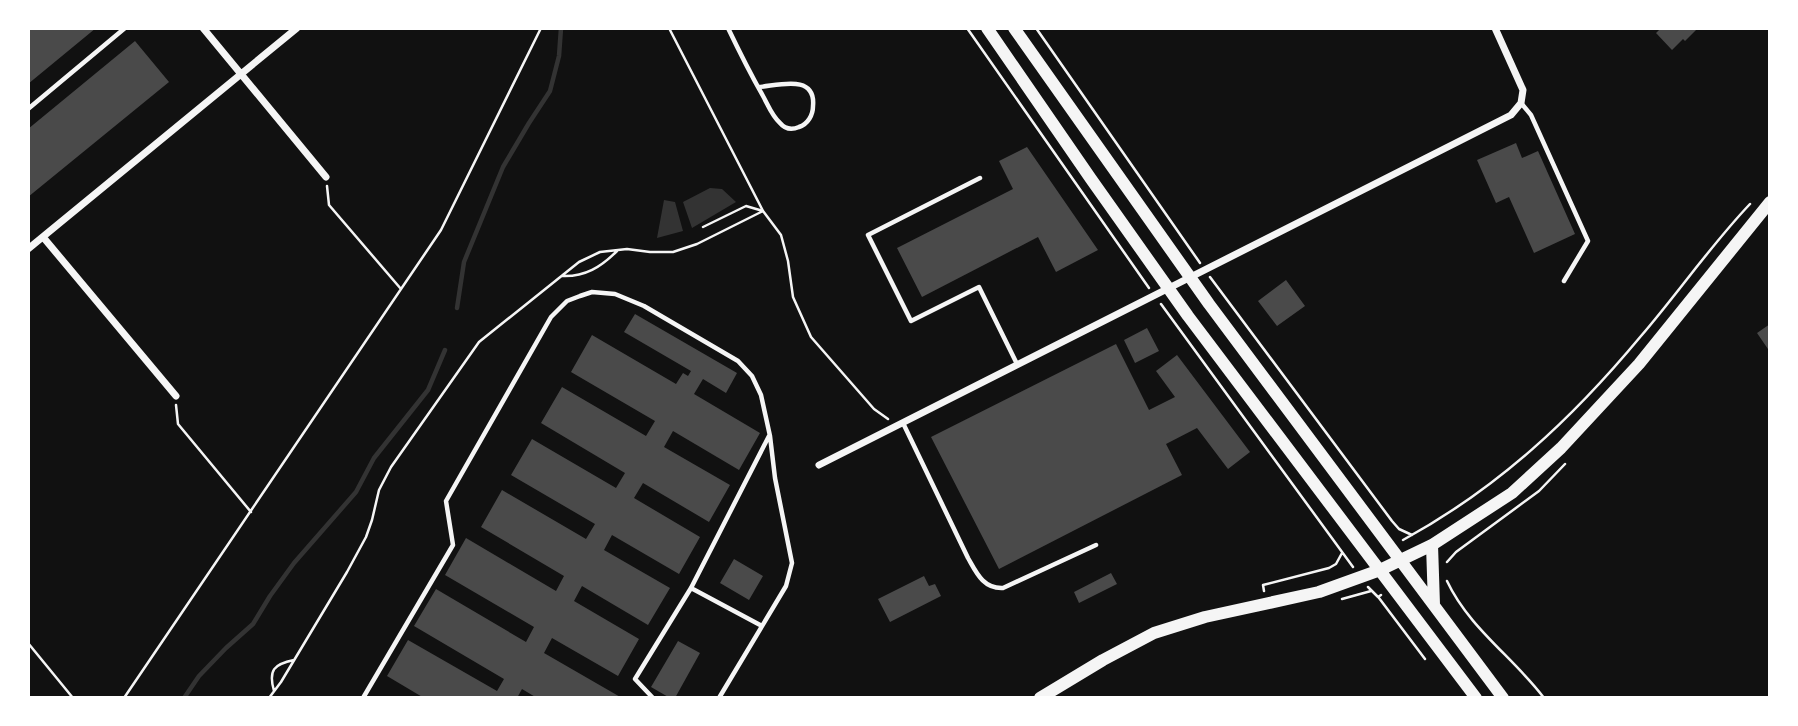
<svg xmlns="http://www.w3.org/2000/svg" width="1798" height="726" font-family="Lora,serif">
<style>
.water{fill:#333}
.lines{fill:none;stroke-linecap:round;stroke-linejoin:round}
.stream{stroke:#333;stroke-width:4.5}
.building{fill:#4a4a4a}
.path{stroke:#f5f5f5;stroke-width:2.5}
.service{stroke:#f5f5f5;stroke-width:4.5}
.minor{stroke:#f5f5f5;stroke-width:7}
.secondary{stroke:#f5f5f5;stroke-width:12}
</style>
<rect width="100%" height="100%" fill="#111"/>
<path class="water" d="M 710,188 L 722,189 L 736,202 L 692,228 L 683,202 Z
M 664,200 L 675,202 L 683,231 L 657,238 Z"/>
<g class="lines">
<path class="stream" d="M 457,308 L 464,262 L 503,167 L 529,123 L 550,91 L 559,56 L 561,28
M 184,698 L 199,676 L 226,648 L 253,624 L 270,596 L 294,563 L 356,492 L 374,458 L 428,390 L 445,350"/>
</g>
<path class="building" d="M 28,28 L 96,28 L 28,84 Z
M 1661,28 L 1698,28 L 1685,41 L 1683,39 L 1672,50 L 1656,33 Z
M 135,41 L 169,82 L 28,197 L 28,129 Z
M 1516,143 L 1522,158 L 1538,151 L 1575,234 L 1534,253 L 1509,197 L 1496,203 L 1477,160 Z
M 1027,147 L 1098,250 L 1056,272 L 1038,237 L 922,297 L 897,248 L 1013,189 L 999,161 Z
M 1286,280 L 1305,306 L 1277,326 L 1258,301 Z
M 635,314 L 737,373 L 726,393 L 703,379 L 694,394 L 760,433 L 739,470 L 673,431 L 664,447 L 730,485 L 709,522 L 643,483 L 634,498 L 700,537 L 679,574 L 612,535 L 604,550 L 670,588 L 648,625 L 582,586 L 574,601 L 639,639 L 618,676 L 552,638 L 544,653 L 622,698 L 537,698 L 522,689 L 517,698 L 424,698 L 387,676 L 408,640 L 497,691 L 504,679 L 414,626 L 436,589 L 526,642 L 534,627 L 445,575 L 466,538 L 556,591 L 564,576 L 481,527 L 502,490 L 586,539 L 595,524 L 511,475 L 532,439 L 616,488 L 625,473 L 541,423 L 562,387 L 646,436 L 655,421 L 571,372 L 592,335 L 676,384 L 683,373 L 688,376 L 691,371 L 624,332 Z
M 1770,324 L 1770,352 L 1757,333 Z
M 1147,328 L 1159,351 L 1135,363 L 1124,340 Z
M 1116,344 L 1149,410 L 1175,397 L 1156,371 L 1177,355 L 1250,452 L 1228,469 L 1197,428 L 1166,444 L 1182,475 L 999,569 L 931,437 Z
M 734,559 L 763,576 L 749,600 L 720,583 Z
M 1111,573 L 1117,584 L 1079,603 L 1074,592 Z
M 924,576 L 929,586 L 935,584 L 941,596 L 890,622 L 878,599 Z
M 678,641 L 700,653 L 675,698 L 670,698 L 651,687 Z"/>
<g class="lines">
<path class="path" d="M 967,28 L 1149,288
M 1036,28 L 1200,263
M 327,186 L 329,205 L 401,289
M 703,227 L 746,206 L 763,211 L 781,235 L 788,261 L 793,297 L 811,337 L 874,409 L 888,419
M 562,276 C 585,277 601,267 617,251
M 1210,277 L 1392,521 L 1399,529 L 1412,535
M 1161,304 L 1353,567
M 176,405 L 178,424 L 251,512
M 1403,540 C 1498,488 1572,419 1641,336 C 1678,293 1711,245 1750,204
M 1447,562 L 1456,552 L 1539,491 L 1565,464
M 1447,581 C 1469,628 1514,658 1544,698
M 1368,587 L 1378,597 L 1381,595
M 1264,591 L 1263,585 L 1329,568 L 1336,564 L 1342,553
M 1379,598 L 1425,659
M 1342,599 L 1371,591
M 28,643 L 73,698
M 274,691 C 268,670 274,664 294,660
M 124,698 L 441,230 L 541,28
M 269,698 L 281,682 L 347,572 L 366,537 L 372,520 L 379,490 L 391,467 L 479,342 L 579,262 L 600,252 L 627,249 L 650,252 L 673,252 L 697,244 L 763,211 L 669,28"/>
<path class="service" d="M 728,28 C 739,51 750,73 763,96 C 768,105 772,116 780,123 C 785,129 792,130 799,127 C 808,124 813,115 813,106 C 816,73 777,86 758,87
M 1521,103 L 1531,115 L 1588,241 L 1564,281
M 28,109 L 125,28
M 980,178 L 868,235 L 911,321 L 979,287 L 1017,364
M 903,423 L 968,558 C 976,572 983,589 1003,588 L 1096,545
M 691,588 L 762,626
M 363,698 L 453,545 L 446,501 L 551,317 L 567,301 L 580,296 L 592,292 L 615,294 L 644,306 L 738,361 L 752,376 L 761,395 L 770,436 L 775,478 L 792,563 L 786,586 L 719,698
M 653,698 L 635,679 L 691,588 L 769,436"/>
<path class="minor" d="M 203,28 L 326,177
M 43,237 L 176,396
M 28,249 L 297,28
M 819,465 L 1511,115 L 1521,103 L 1523,90 L 1495,28"/>
<path class="secondary" d="M 987,28 L 1091,179 L 1188,316 L 1476,698
M 1014,28 L 1209,304 L 1503,698
M 1432,545 L 1434,605
M 1040,698 L 1103,660 L 1154,633 L 1205,617 L 1319,592 L 1380,570 L 1432,545 L 1512,493 L 1561,448 L 1639,364 L 1770,202"/>
</g>
<rect width="1798" height="726" fill="none" stroke="#ffffff" stroke-width="60"/>
</svg>
